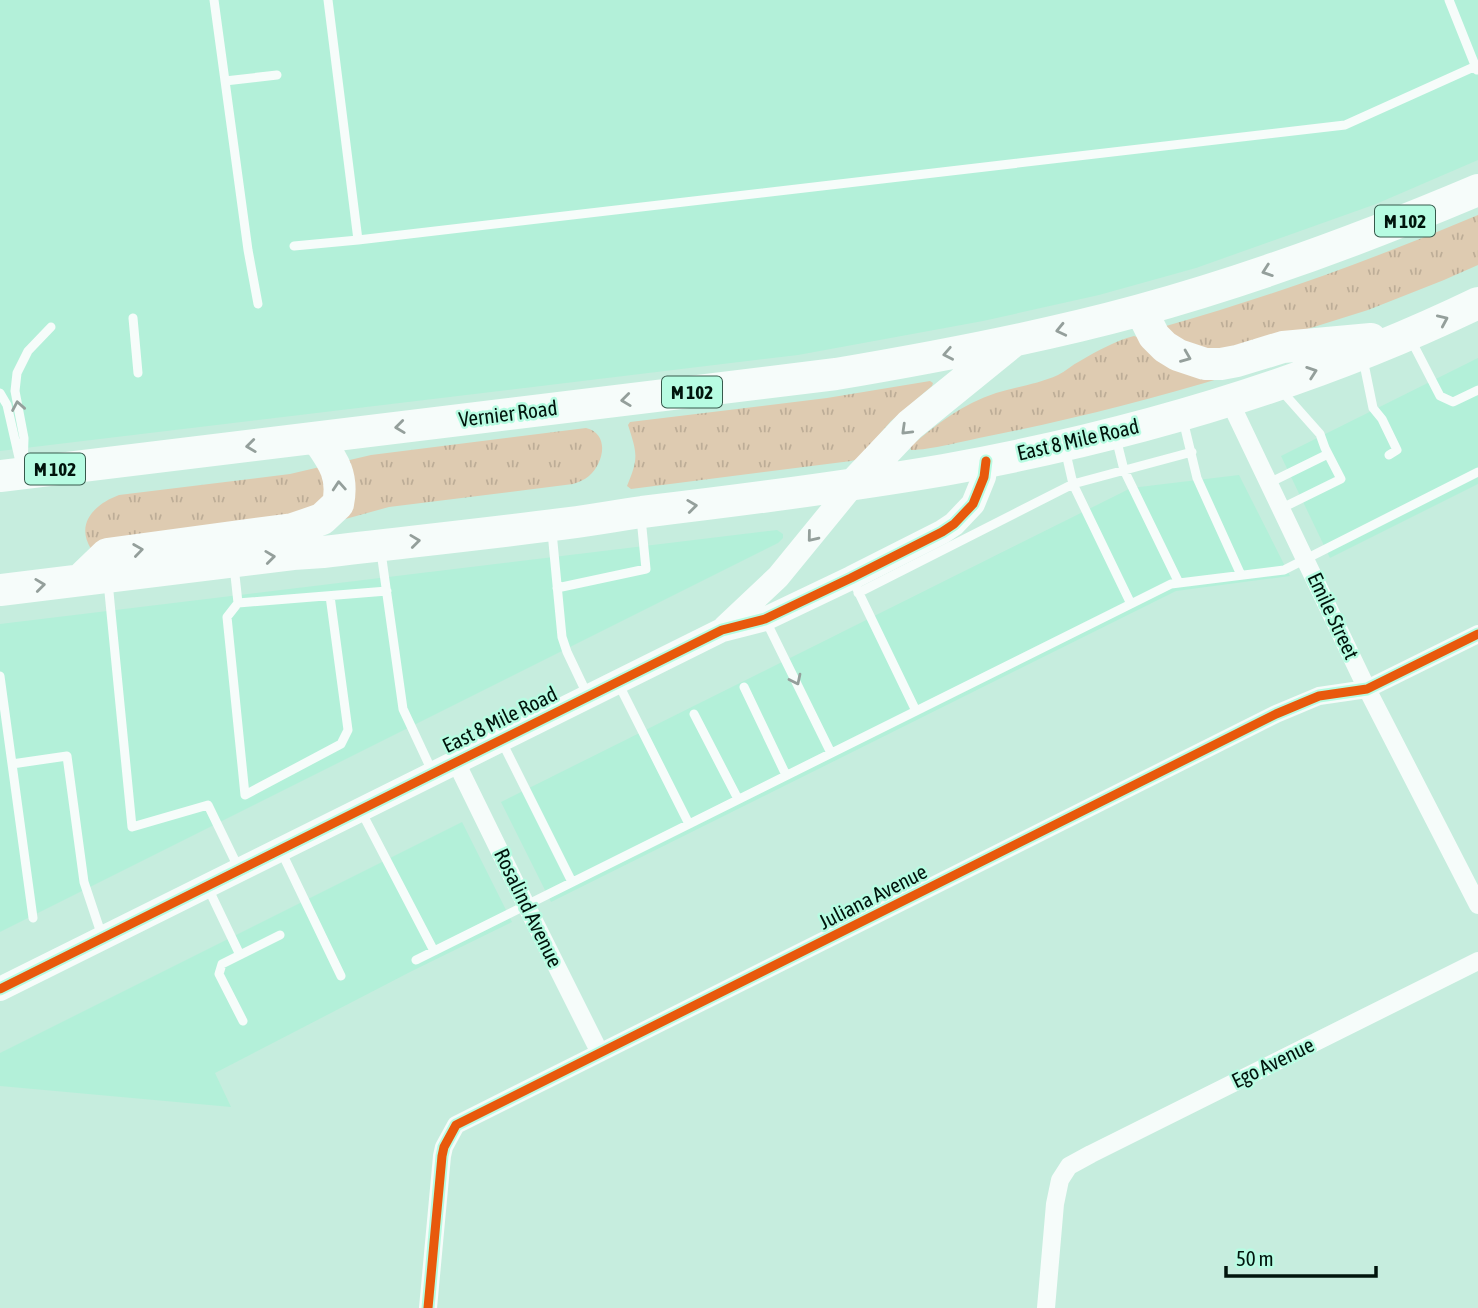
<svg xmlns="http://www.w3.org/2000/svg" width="1478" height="1308" font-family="'Asap Condensed',sans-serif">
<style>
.built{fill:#b3f0d9}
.grass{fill:url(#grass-tufts)}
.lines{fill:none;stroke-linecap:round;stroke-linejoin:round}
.lane{stroke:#f6fcfa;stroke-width:9}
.street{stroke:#f6fcfa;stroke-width:18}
.secondary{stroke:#f6fcfa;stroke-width:24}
.highway{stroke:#f6fcfa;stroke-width:32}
.cycleway-casing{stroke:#b7fce2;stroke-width:13}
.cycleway{stroke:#e8590c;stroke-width:9}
.oneway{stroke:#949f9b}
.labels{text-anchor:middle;stroke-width:5;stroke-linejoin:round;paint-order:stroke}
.shield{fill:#b7fce2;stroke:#375a4c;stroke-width:2}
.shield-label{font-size:19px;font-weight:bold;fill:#00140c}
.street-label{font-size:21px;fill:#00140c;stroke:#b7fce2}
</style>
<defs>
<pattern id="grass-tufts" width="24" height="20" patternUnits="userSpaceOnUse" patternTransform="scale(1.75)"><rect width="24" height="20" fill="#decbb1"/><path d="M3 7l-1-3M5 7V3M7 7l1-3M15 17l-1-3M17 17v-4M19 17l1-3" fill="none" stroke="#bdad97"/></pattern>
</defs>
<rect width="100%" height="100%" fill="#c6edde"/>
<path class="built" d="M 0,0 L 1478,0 L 1478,160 L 1376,204 L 1196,268 L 1099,295 L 983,321 L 798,355 L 0,451 Z
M 1478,358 L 1478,484 L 1330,558 L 1281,456 Z
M 1239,475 L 1290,576 L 1176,591 L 551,902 L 501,802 L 1131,488 Z
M 777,530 L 783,534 L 783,538 L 778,543 L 0,932 L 0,624 Z
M 462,822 L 512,922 L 412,971 L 215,1073 L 231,1107 L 0,1086 L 0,1053 Z"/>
<path class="grass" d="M 1478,215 L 1478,265 L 1444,280 L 1368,310 L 1241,350 L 1185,347 L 1166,326 C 1273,296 1376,258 1478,215 Z
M 1134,336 L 1137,337 L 1146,348 L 1228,376 C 1148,400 1066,421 984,437 C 964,441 930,450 911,450 L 910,447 C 936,424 963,404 996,393 C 1016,387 1038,384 1058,375 C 1066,371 1072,365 1080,361 C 1097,351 1115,341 1134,336 Z
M 930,381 L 933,383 L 932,386 L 891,421 L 858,459 L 851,461 L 631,489 L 627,486 C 639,458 637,453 628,425 L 630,422 L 827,398 Z
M 586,428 C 610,434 604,463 589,476 C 584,480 579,482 573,484 L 389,507 L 320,526 L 91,549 C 75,523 95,504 119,495 L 290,474 L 371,455 Z"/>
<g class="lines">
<path class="lane" d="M 214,0 L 248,250 L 258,304
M 1449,0 L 1477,70
M 225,81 L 277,75
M 358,240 L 1345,125 L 1478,65
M 294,246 L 358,240 L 328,0
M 133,318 L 138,373
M 1411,340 L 1440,396 L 1453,402 L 1478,390
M 1363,359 L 1373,408 L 1382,419 L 1397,450 L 1389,455
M 1280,389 L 1320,434 L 1325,448 L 1341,479 L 1282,508
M 0,393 L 7,405 L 20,462
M 1183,420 L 1197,478 L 1241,575
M 1116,438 L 1124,470 L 1179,583
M 23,468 L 24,438 L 15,391 L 17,373 L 28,351 L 51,327
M 1269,483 L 1328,454
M 552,532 L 562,637 L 567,652 L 587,694
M 381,552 L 403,709 L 432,771
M 234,566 L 238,603 L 387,591
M 108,582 L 132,827 L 208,805 L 239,869
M 557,588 L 646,569 L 641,518
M 857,589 L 916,711
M 858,593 L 1073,484 L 1065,449
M 238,603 L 227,617 L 245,795 L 341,744 L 348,730 L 330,596
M 1131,604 L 1073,484 L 1192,452
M 766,621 L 831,753
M 0,676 L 12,764
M 618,683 L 689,824
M 744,687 L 786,775
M 694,714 L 738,799
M 502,742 L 572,882
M 362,813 L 434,951
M 281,851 L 341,976
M 208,888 L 240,955 L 222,964 L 219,974 L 243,1021
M 33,918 L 12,764 L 67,756 L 84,882 L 102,936
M 240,955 L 280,935
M 416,960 L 1171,584 L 1284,570 L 1478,472"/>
<path class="street" d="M 1229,400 L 1367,689 L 1478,905
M 456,762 L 526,905 L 600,1053
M 428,1308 L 442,1156 L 444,1147 L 456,1125 L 1276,714 L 1319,696 L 1367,689 L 1478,634
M 1046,1308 L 1055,1204 L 1060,1180 L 1069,1166 L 1091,1154 L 1478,961"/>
<path class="secondary" d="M 725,627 L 778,577 L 854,484
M 0,989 L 722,630 L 765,619 L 851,578 L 942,532 L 954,524 L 973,504 L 984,477 L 986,461"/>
<path class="highway" d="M 1141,310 L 1154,336 L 1165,347 L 1178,355 L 1205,364 L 1221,364 L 1237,361 L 1283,347 L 1371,339
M 0,476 L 836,374 C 937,357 1038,338 1137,311 C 1254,279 1367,237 1478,190
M 854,484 L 910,425 L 1011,343
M 80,580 L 107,554 L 293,529 L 322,519 L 338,504 C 344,475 333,461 317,438
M 0,590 L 293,554 L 323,552 C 407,542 493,533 577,522 C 599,519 621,515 642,512 C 743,500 844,487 944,470 C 1127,437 1310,384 1478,303"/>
<g class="cycleway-casing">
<path id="cycleway" d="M 0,989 L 722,630 L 765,619 L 851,578 L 942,532 L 954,524 L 973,504 L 984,477 L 986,461
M 428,1308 L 442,1156 L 444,1147 L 456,1125 L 1276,714 L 1319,696 L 1367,689 L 1478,634"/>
</g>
<use href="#cycleway" class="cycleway"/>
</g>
<defs><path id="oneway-chevron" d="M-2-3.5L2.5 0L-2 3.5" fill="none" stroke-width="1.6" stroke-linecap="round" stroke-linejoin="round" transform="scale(1.75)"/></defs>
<g class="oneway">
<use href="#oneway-chevron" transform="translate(1267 271) rotate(161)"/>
<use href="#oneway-chevron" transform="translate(1443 320) rotate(-24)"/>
<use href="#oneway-chevron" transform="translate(1061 330) rotate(167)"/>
<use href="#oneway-chevron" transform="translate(948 354) rotate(169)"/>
<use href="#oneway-chevron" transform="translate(1186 357) rotate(22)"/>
<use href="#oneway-chevron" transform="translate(1312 372) rotate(-19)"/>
<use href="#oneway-chevron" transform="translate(626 400) rotate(173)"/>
<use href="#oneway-chevron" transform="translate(18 406) rotate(-100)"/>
<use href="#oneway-chevron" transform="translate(400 427) rotate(173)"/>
<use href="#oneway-chevron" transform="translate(906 430) rotate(136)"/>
<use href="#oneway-chevron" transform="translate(251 446) rotate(173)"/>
<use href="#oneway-chevron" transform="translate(339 486) rotate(-94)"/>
<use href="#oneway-chevron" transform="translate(692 506) rotate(-7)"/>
<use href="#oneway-chevron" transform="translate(812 537) rotate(129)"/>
<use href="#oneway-chevron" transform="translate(415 541) rotate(-7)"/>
<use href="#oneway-chevron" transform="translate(138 550) rotate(-8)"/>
<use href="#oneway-chevron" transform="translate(270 557) rotate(-7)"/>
<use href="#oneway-chevron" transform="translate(40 585) rotate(-7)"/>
<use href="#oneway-chevron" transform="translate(796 680) rotate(64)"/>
</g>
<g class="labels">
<g class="shield">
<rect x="1375" y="205.5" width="60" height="31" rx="5"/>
<rect x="662" y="376.5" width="60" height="31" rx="5"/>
<rect x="25" y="453.5" width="60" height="31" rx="5"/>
</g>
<g class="shield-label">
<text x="1405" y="228">M 102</text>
<text x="692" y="399">M 102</text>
<text x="55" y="476">M 102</text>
</g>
<g class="street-label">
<text transform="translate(508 414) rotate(-7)" y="7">Vernier Road</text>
<text transform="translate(1078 440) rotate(-13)" y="7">East 8 Mile Road</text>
<text transform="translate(1333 616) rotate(65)" y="7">Emile Street</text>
<text transform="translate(500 720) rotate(-26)" y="7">East 8 Mile Road</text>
<text transform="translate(873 897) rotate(-27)" y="7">Juliana Avenue</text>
<text transform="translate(528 908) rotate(64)" y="7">Rosalind Avenue</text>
<text transform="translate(1273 1063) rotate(-26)" y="7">Ego Avenue</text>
</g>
</g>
<path d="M1226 1266v10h150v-10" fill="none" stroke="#00140c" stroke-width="3.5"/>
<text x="1236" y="1266" font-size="21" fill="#00140c" stroke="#b7fce2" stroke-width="5" paint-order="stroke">50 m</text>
</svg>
